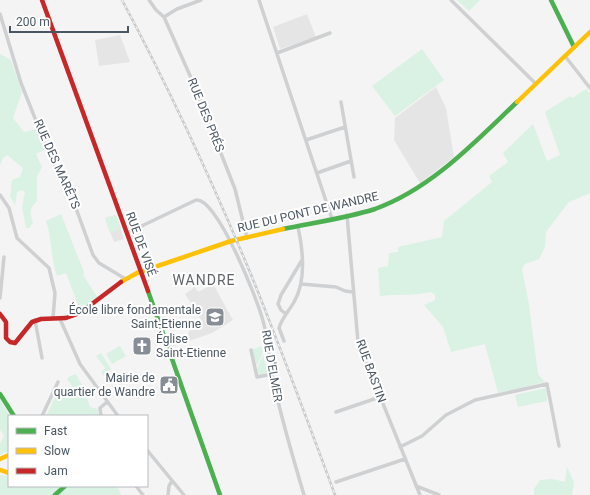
<svg xmlns="http://www.w3.org/2000/svg" width="590" height="495" font-family="Roboto,sans-serif">
<style>
.education{fill:#e6e5e6}
.green{fill:#d9f2e3}
.lines{fill:none;stroke-linecap:round;stroke-linejoin:round}
.street{stroke:#ced0d2;stroke-width:3.5}
.fast{stroke:#4caf50;stroke-width:4.5}
.slow{stroke:#ffc107;stroke-width:4.5}
.jam{stroke:#c62828;stroke-width:4.5}
.rail-casing{stroke:#c9cacc;stroke-width:2.5}
.rail{stroke:#fff;stroke-width:1;stroke-dasharray:3;stroke-linecap:butt}
.labels{text-anchor:middle;stroke-width:4;stroke-linejoin:round;paint-order:stroke}
.street-label{font-size:12px;fill:#4a5661;stroke:#fff}
.poi-label{font-size:12px;fill:#4a5661;stroke:#fff;text-anchor:end}
.quarter-label{font-size:14px;letter-spacing:1px;fill:#5f6368;stroke:#fff}
</style>
<rect width="100%" height="100%" fill="#f4f4f4"/>
<path class="education" d="M 307,14 L 316,37 L 280,49 L 273,27 Z
M 120,35 L 130,62 L 99,66 L 95,40 Z
M 436,87 L 446,108 L 454,157 L 420,183 L 394,140 L 395,118 Z
M 116,215 L 124,239 L 114,242 L 105,218 Z
M 213,284 L 233,320 L 212,333 L 172,347 L 171,344 L 188,337 L 189,331 L 203,323 L 185,294 L 195,287 L 198,292 Z"/>
<path class="green" d="M 457,0 L 480,0 L 469,11 Z
M 422,49 L 444,80 L 395,116 L 372,86 Z
M 0,54 L 11,60 L 22,92 L 13,118 L 24,132 L 36,129 L 45,149 L 36,154 L 42,167 L 37,176 L 37,201 C 29,209 30,213 33,223 L 29,228 L 26,228 L 22,207 L 25,192 L 22,190 L 17,192 L 15,205 L 10,196 C 12,190 10,186 12,180 L 20,177 L 23,168 L 7,155 L 3,158 L 0,165 Z
M 586,89 L 590,93 L 590,193 L 569,202 L 558,216 L 546,232 L 545,247 L 539,259 L 525,264 L 522,269 L 529,305 L 538,374 L 545,382 L 498,393 L 485,344 L 451,352 L 443,327 L 424,305 L 435,300 L 435,295 L 431,292 C 415,296 397,294 380,296 L 378,268 L 388,266 L 389,253 L 398,252 L 398,247 L 442,237 L 444,221 L 492,182 L 489,176 L 508,162 L 503,153 L 533,124 L 547,161 L 560,155 L 545,112 L 570,96 L 572,98 Z
M 61,214 L 84,272 L 83,275 L 98,298 L 80,310 L 66,273 L 57,276 C 51,259 52,239 46,221 Z
M 116,215 L 121,229 L 110,233 L 105,218 Z
M 120,346 L 126,356 L 112,364 L 106,354 Z
M 261,346 L 263,352 L 257,366 L 252,350 Z
M 101,353 L 111,369 L 108,371 L 112,383 L 110,384 L 101,372 L 105,368 L 96,356 Z
M 263,355 L 268,372 L 259,375 L 257,369 Z
M 76,374 L 85,391 L 90,407 L 98,409 L 99,416 L 46,416 L 56,395 L 73,391 L 73,387 L 67,379 L 70,376 Z
M 546,388 L 547,401 L 518,407 L 515,395 Z
M 0,400 L 10,416 L 9,451 L 0,455 L 0,444 L 4,435 L 0,430 Z
M 567,467 L 574,482 L 572,495 L 534,495 L 534,489 L 540,480 L 552,479 L 565,482 Z
M 0,475 L 9,476 L 9,486 L 117,486 L 121,495 L 0,495 Z"/>
<g class="lines">
<path class="street" d="M 149,0 L 156,10 L 164,17 L 192,80 L 235,189 L 247,238
M 259,0 L 332,219
M 451,0 L 536,84
M 0,14 L 21,83 L 50,156 L 73,200 L 93,255 L 99,263 L 124,278
M 164,17 L 177,9 L 201,0
M 277,53 L 330,33
M 565,56 L 590,88
M 341,102 L 354,177
M 306,140 L 345,127
M 317,173 L 351,161
M 0,195 L 9,208 L 17,238 L 49,268 L 55,293 L 53,318
M 347,215 L 358,342 L 420,495
M 127,233 L 196,200 C 217,197 258,301 263,321 C 269,341 269,363 274,384 C 282,421 293,458 304,495
M 301,284 L 336,287 L 345,291 L 353,292
M 0,298 L 4,257
M 286,314 L 281,310 L 278,304 L 281,295 L 302,260
M 60,319 L 80,364 L 118,416
M 35,320 L 42,358
M 284,341 L 279,328 C 282,318 289,311 294,302 C 307,280 303,250 298,227
M 251,350 L 257,377 L 272,374
M 336,412 L 380,397
M 42,416 L 58,382
M 101,416 L 100,408 L 107,402
M 400,447 L 422,436 L 446,415 L 475,400 L 547,384 L 559,446
M 147,450 L 184,495
M 336,482 L 405,459
M 136,486 L 143,495
M 416,486 L 439,495
M 168,495 L 169,486 L 172,481"/>
<path class="fast" d="M 551,0 L 574,47
M 283,229 C 312,223 347,218 375,209 C 431,189 475,142 517,102
M 148,291 L 220,495
M 0,394 L 14,416
M 55,495 L 65,486"/>
<path class="slow" d="M 517,102 L 590,32
M 121,282 L 137,273 L 231,241 L 283,229
M 0,459 L 9,455
M 0,470 L 9,473"/>
<path class="jam" d="M 42,0 L 148,291
M 0,314 L 6,322 L 6,338 L 10,342 L 15,343 L 32,322 L 41,319 L 66,318 L 80,313 L 121,282"/>
<g class="rail-casing">
<path id="rail" d="M 122,0 C 170,90 213,183 252,277 C 281,349 308,422 335,495"/>
</g>
<use href="#rail" class="rail"/>
</g>
<defs>
<g id="school-square" transform="scale(1)"><rect x="-9" y="-9" width="18" height="18" rx="4" fill="#868d94" stroke="#fff"/><path d="M0-5L7-2L0 1L-7-2ZM-4 1L0 2.5L4 1V4Q0 6-4 4Z" fill="#fff"/></g>
<g id="church-square" transform="scale(1)"><rect x="-9" y="-9" width="18" height="18" rx="4" fill="#868d94" stroke="#fff"/><path d="M-1.2-6h2.4v3.5h3.3v2.4h-3.3V6h-2.4V-.1h-3.3v-2.4h3.3Z" fill="#fff"/></g>
<g id="civic-square" transform="scale(1)"><rect x="-9" y="-9" width="18" height="18" rx="4" fill="#868d94" stroke="#fff"/><path d="M-.6-6.5H3V-4.5H.6V-3L4-1V1h2V6H-6V1h2V-1L-.6-3ZM-1.2 2.5V6h2.4V2.5Z" fill="#fff"/></g>
</defs>
<g fill-rule="evenodd">
<use href="#school-square" x="215" y="317"/>
<use href="#church-square" x="142" y="346"/>
<use href="#civic-square" x="169" y="385"/>
</g>
<g class="labels">
<g class="street-label">
<text transform="translate(206 115) rotate(68)" y="4">RUE DES PRÉS</text>
<text transform="translate(57 164) rotate(66)" y="4">RUE DES MARÊTS</text>
<text transform="translate(308 212) rotate(-13)" y="4">RUE DU PONT DE WANDRE</text>
<text transform="translate(141 244) rotate(70)" y="4">RUE DE VISÉ</text>
<text transform="translate(272 366) rotate(80)" y="4">RUE D'ELMER</text>
<text transform="translate(371 371) rotate(70)" y="4">RUE BASTIN</text>
</g>
<g class="poi-label">
<text x="201" y="314">École libre fondamentale<tspan x="201" dy="14">Saint-Etienne</tspan></text>
<text x="156" y="343" text-anchor="start">Église<tspan x="156" dy="14">Saint-Etienne</tspan></text>
<text x="155" y="382">Mairie de<tspan x="155" dy="14">quartier de Wandre</tspan></text>
</g>
<g class="quarter-label">
<text x="204" y="285">WANDRE</text>
</g>
</g>
<rect x="8" y="415" width="140" height="72" fill="#ffffff" stroke="#b7bbc0"/>
<rect x="16" y="428" width="20" height="6" fill="#4caf50" stroke="#b7bbc0"/>
<text x="44" y="435" font-size="12" fill="#4a5661">Fast</text>
<rect x="16" y="448" width="20" height="6" fill="#ffc107" stroke="#b7bbc0"/>
<text x="44" y="455" font-size="12" fill="#4a5661">Slow</text>
<rect x="16" y="468" width="20" height="6" fill="#c62828" stroke="#b7bbc0"/>
<text x="44" y="475" font-size="12" fill="#4a5661">Jam</text>
<path d="M10 26v6h118v-6" fill="none" stroke="#4a5661" stroke-width="2"/>
<text x="16" y="26" font-size="12" fill="#4a5661" stroke="#ffffff" stroke-width="3" paint-order="stroke">200 m</text>
</svg>
